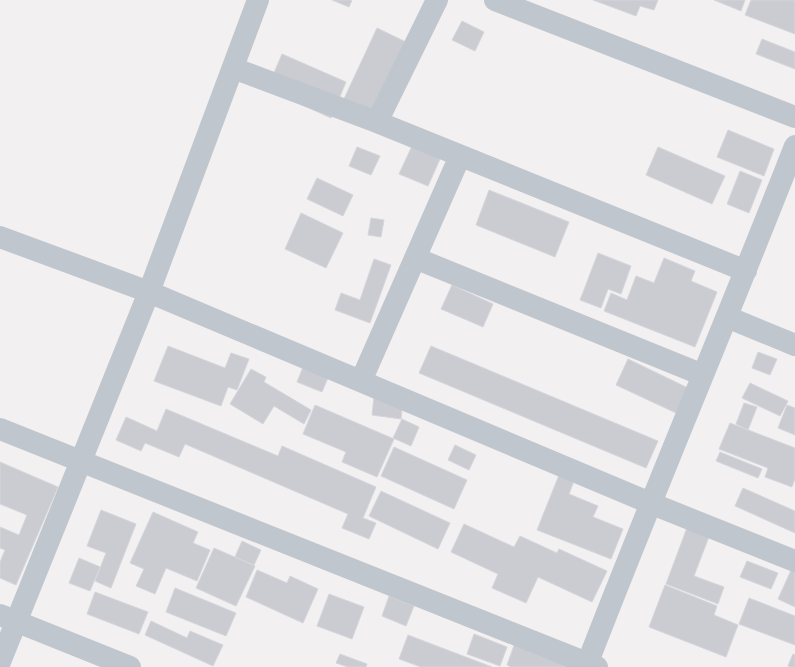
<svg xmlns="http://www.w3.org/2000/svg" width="795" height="667" font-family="'Noto Sans',sans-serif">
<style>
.building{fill:#cbccd2;stroke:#d5d6db}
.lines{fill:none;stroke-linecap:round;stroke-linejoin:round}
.minor{stroke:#c0c6cd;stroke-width:22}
.tertiary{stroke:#c0c6cd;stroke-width:22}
</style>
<rect width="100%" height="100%" fill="#f2f0f0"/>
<path class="building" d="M 332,0 L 352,0 L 349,7 Z
M 593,0 L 658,0 L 654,10 L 640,6 L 636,16 Z
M 714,0 L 745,0 L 741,11 Z
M 751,0 L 795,0 L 795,34 L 745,15 Z
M 462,21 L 484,32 L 475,51 L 452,40 Z
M 377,28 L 408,43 L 375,115 L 343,101 Z
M 762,39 L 795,52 L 795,69 L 756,54 Z
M 282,54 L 346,82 L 331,118 L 267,89 Z
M 728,130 L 774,149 L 764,176 L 717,157 Z
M 412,146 L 440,159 L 428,186 L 399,174 Z
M 357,147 L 380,156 L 371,175 L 349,166 Z
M 658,147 L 725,176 L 712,204 L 646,175 Z
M 740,171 L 762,180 L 749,213 L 727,204 Z
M 317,178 L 353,195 L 343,216 L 307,199 Z
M 489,190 L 569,222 L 555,257 L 476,225 Z
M 301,213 L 343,233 L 326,268 L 285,249 Z
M 371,218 L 384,220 L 381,237 L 368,235 Z
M 598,253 L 631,266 L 621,294 L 608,289 L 601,308 L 580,300 Z
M 664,258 L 695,271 L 691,281 L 717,292 L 695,347 L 604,311 L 611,293 L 627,300 L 636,276 L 654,283 Z
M 374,259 L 391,265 L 370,323 L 335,310 L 341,293 L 360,300 Z
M 452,285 L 493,304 L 483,327 L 441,309 Z
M 168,346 L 225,368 L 231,353 L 249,359 L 237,390 L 228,387 L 221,406 L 154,381 Z
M 431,346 L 658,441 L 646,468 L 419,373 Z
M 758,352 L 777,359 L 770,375 L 752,368 Z
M 628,359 L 688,388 L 676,413 L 616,385 Z
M 305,362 L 330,373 L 322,392 L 297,382 Z
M 251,369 L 266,377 L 264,382 L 311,410 L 304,424 L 274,406 L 263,424 L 230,404 Z
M 750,383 L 788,401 L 780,416 L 742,398 Z
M 374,397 L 403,400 L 401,419 L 372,415 Z
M 744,403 L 757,407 L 748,430 L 736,424 Z
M 315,405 L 394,439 L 377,477 L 342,462 L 346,452 L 303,434 Z
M 787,405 L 795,408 L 795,435 L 778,428 Z
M 166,409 L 278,456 L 282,446 L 376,487 L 363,518 L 376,523 L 369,539 L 342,528 L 348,514 L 185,444 L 179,457 L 145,443 L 141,451 L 116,440 L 126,417 L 157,431 Z
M 402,419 L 419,427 L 411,446 L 393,438 Z
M 730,423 L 795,448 L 795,479 L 792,487 L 765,477 L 768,468 L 719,449 Z
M 455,445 L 476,455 L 469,470 L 448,460 Z
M 394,447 L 467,480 L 454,509 L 381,476 Z
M 720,452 L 762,469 L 758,478 L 716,461 Z
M 0,462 L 58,487 L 16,585 L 0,578 L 0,562 L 5,550 L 0,548 L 0,527 L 19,535 L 27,515 L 0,504 Z
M 559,475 L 574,481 L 569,494 L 598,506 L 593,517 L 623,529 L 611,559 L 537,530 Z
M 743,488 L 795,511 L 795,533 L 735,506 Z
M 381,491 L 450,523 L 438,549 L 369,516 Z
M 101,510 L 136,524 L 111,588 L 95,581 L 106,553 L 87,546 Z
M 153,512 L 198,532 L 193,543 L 210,550 L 197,581 L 166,568 L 155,594 L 136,586 L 144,569 L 130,563 Z
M 464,524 L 514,547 L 520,536 L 557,553 L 559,549 L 607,571 L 592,602 L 538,577 L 526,603 L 492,588 L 498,574 L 451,552 Z
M 688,525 L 710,534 L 694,576 L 724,587 L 718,604 L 666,584 Z
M 242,541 L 261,550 L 254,565 L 235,557 Z
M 214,548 L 255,566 L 236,606 L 196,588 Z
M 79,558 L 100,567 L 90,591 L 69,583 Z
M 747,561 L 778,573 L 771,589 L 740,577 Z
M 792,568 L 795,570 L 795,607 L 778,599 Z
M 257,570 L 287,583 L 290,576 L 318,589 L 303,623 L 246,597 Z
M 665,585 L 717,606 L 714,615 L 738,625 L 726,657 L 649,627 Z
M 175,588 L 236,613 L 226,636 L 166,612 Z
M 95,592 L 148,612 L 139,634 L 87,614 Z
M 329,594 L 364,607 L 352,639 L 317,626 Z
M 389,596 L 414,606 L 406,626 L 382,616 Z
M 749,598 L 795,616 L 795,645 L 739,624 Z
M 151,621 L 187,638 L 190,631 L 223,645 L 213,666 L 145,635 Z
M 474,634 L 507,647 L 500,666 L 467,654 Z
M 408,635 L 492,667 L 421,667 L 399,659 Z
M 517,637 L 570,657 L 567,667 L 511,667 L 507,665 Z
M 340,654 L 367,664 L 366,667 L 348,667 L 336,663 Z
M 793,654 L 795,655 L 795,667 L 790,667 L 788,666 Z"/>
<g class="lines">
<path class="minor" d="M 233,68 L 377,122 L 746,271
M 377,122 L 437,0
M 0,237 L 149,292 L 650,503 L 795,561
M 415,258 L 703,375
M 727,317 L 795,345
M 361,381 L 460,156
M 0,429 L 597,667
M 0,615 L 130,667
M 0,662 L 149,292 L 258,0
M 586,667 C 653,493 727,320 795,146"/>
<path class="tertiary" d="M 495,0 L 795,117"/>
</g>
</svg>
